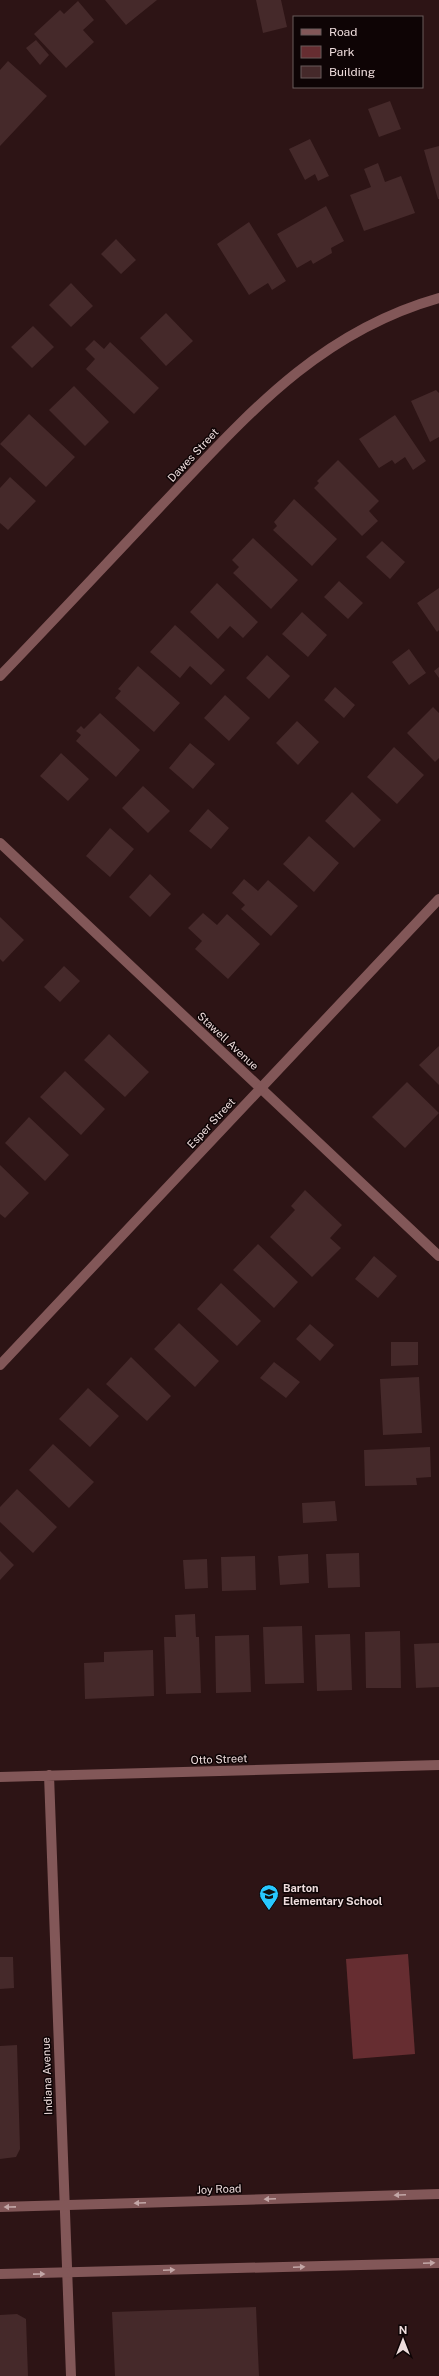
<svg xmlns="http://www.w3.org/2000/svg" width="439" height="2376" font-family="'Public Sans',sans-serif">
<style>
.green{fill:#662d31}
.building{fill:#45292a}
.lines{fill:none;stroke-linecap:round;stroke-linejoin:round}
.minor{stroke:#825758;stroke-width:10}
.tertiary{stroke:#825758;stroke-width:10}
.oneway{fill:#c3a7a7}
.labels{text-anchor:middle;stroke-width:3;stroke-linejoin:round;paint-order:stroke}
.street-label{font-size:11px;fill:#eedcdc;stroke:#0e0405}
.poi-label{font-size:11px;font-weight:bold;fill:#eedcdc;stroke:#0e0405;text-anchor:start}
</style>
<rect width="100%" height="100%" fill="#2d1415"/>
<path class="green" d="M 408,1954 L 415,2054 L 353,2059 L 346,1959 Z"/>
<path class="building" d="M 105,0 L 157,0 L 126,25 Z
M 256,0 L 281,0 L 287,27 L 263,33 Z
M 78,1 L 94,20 L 83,30 L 94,42 L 66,68 L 34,34 L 60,10 L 64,14 Z
M 36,40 L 49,55 L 40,65 L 26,48 Z
M 8,61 L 47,96 L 0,146 L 0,70 Z
M 390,101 L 401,129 L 379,137 L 368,109 Z
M 310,139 L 329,176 L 318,181 L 315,174 L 305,180 L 289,149 Z
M 439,146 L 439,199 L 438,199 L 424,150 Z
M 378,163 L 385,182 L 401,176 L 415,213 L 364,231 L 350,195 L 371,187 L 364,169 Z
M 326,206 L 344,241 L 331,248 L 332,253 L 313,264 L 311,260 L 297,268 L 277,234 Z
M 249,222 L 286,281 L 272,290 L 268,283 L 249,295 L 217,244 Z
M 116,239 L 136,260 L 121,274 L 101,254 Z
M 71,283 L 93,306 L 71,327 L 49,305 Z
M 166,313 L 193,341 L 166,366 L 140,338 Z
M 33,326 L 54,347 L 32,368 L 11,347 Z
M 94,340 L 104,349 L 110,342 L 159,388 L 134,414 L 86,369 L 95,359 L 85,349 Z
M 74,386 L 109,422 L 85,446 L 49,410 Z
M 436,390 L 439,393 L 439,437 L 430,442 L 411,401 Z
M 29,414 L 75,457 L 46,487 L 0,444 Z
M 395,415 L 426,461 L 413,470 L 405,457 L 395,464 L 392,460 L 379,468 L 359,439 Z
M 338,460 L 379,501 L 369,511 L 378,521 L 362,536 L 314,488 L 319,483 L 317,481 Z
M 10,477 L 36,501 L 8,530 L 0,523 L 0,488 Z
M 294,499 L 337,539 L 312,566 L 273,530 L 277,526 L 274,522 Z
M 253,538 L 298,580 L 271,609 L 233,573 L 239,567 L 232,560 Z
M 382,541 L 405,562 L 390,579 L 366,557 Z
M 339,581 L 363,603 L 348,619 L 324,597 Z
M 217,583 L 258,622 L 243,638 L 230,626 L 218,639 L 190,612 Z
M 439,588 L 439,630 L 437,632 L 417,603 Z
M 302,612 L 327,635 L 308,657 L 282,634 Z
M 175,625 L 225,670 L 211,685 L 190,666 L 180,678 L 150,652 Z
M 409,649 L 426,673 L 409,685 L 392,662 Z
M 267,655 L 290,676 L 269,699 L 246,678 Z
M 138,666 L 180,703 L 154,732 L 115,698 L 121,691 L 118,689 Z
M 439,667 L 439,678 L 434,671 Z
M 335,687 L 355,705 L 344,718 L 324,700 Z
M 225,695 L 250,718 L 229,741 L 204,718 Z
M 433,707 L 439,713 L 439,758 L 435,762 L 407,733 Z
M 100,713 L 140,750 L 116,777 L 76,741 L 81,735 L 76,731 L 81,726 L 84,729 Z
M 297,721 L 319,742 L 298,765 L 276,743 Z
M 190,743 L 215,764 L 193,789 L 169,768 Z
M 394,747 L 424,775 L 397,804 L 367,777 Z
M 61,753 L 89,779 L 68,801 L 40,776 Z
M 143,786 L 170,811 L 148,833 L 122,808 Z
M 352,792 L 381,820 L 354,848 L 325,821 Z
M 208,809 L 229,828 L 211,849 L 189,831 Z
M 110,828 L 134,849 L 110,877 L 86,856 Z
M 309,836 L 339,863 L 314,892 L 283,864 Z
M 150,874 L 171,894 L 150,917 L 129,897 Z
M 244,879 L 258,891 L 268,880 L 298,906 L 271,936 L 241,909 L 245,905 L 232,893 Z
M 203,913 L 217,925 L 227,914 L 260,944 L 228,979 L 195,949 L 202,941 L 188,928 Z
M 0,917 L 24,940 L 3,962 L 0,959 Z
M 64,966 L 80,981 L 60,1002 L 44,987 Z
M 109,1034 L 149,1072 L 125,1097 L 84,1060 Z
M 439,1046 L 439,1085 L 419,1065 Z
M 65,1071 L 105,1109 L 81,1135 L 40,1097 Z
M 407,1082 L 439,1113 L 405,1148 L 372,1117 Z
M 29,1117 L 69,1155 L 45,1181 L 5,1143 Z
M 0,1165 L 29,1193 L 5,1218 L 0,1214 Z
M 305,1190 L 342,1225 L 330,1238 L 341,1248 L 312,1277 L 270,1237 L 295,1210 L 291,1206 Z
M 258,1244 L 298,1282 L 274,1308 L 233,1270 Z
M 374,1256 L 397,1276 L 378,1298 L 355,1279 Z
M 221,1283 L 261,1321 L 237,1346 L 197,1309 Z
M 179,1323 L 219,1361 L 195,1387 L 154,1349 Z
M 310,1324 L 334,1345 L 320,1361 L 296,1339 Z
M 391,1342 L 418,1342 L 418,1365 L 391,1366 Z
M 131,1357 L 171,1396 L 147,1421 L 106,1384 Z
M 274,1362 L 300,1382 L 286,1398 L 260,1378 Z
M 419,1377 L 422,1433 L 383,1435 L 380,1379 Z
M 88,1388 L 119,1416 L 90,1447 L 59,1419 Z
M 53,1444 L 94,1482 L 69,1508 L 29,1470 Z
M 430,1447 L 431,1477 L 416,1478 L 417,1485 L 365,1486 L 364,1450 Z
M 17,1489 L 57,1527 L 33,1553 L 0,1522 L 0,1507 Z
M 335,1501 L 337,1521 L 303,1523 L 302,1503 Z
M 0,1551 L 14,1565 L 0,1580 Z
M 359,1553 L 360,1587 L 328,1588 L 326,1554 Z
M 308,1554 L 309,1583 L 280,1585 L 278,1556 Z
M 255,1556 L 256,1590 L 222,1591 L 221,1557 Z
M 207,1559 L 208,1588 L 185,1589 L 183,1560 Z
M 195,1614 L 196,1637 L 199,1637 L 201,1693 L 166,1694 L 164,1637 L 176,1637 L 175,1615 Z
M 302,1626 L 304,1683 L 265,1684 L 263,1627 Z
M 400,1631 L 401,1688 L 366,1688 L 365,1632 Z
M 350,1634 L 352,1690 L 317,1691 L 315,1635 Z
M 249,1635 L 251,1692 L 216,1693 L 215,1636 Z
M 439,1643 L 439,1687 L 416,1688 L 414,1644 Z
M 153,1650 L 154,1696 L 85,1699 L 84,1663 L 104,1662 L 104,1652 Z
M 0,1957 L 13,1957 L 14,1988 L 0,1989 Z
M 17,2045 L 20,2149 L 16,2157 L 0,2159 L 0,2046 Z
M 256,2307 L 259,2376 L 115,2376 L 112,2312 Z
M 17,2314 L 26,2319 L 28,2376 L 0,2376 L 0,2315 Z"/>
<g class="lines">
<path class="minor" d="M 0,676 C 53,621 105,565 158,509 C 243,420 315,333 439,298
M 0,843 L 439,1256
M 49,1775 L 71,2376
M 0,1777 L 439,1765"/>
<path class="tertiary" d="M 0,1365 L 439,899
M 0,2207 L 439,2194
M 0,2274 L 439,2263"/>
</g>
<defs><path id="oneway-solid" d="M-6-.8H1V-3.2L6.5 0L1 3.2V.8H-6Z"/></defs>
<g class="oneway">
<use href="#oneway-solid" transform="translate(400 2195) rotate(178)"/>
<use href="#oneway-solid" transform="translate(270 2199) rotate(178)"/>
<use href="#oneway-solid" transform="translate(140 2203) rotate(178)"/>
<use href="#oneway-solid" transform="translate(10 2207) rotate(179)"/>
<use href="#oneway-solid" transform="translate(429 2263) rotate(-2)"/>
<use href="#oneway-solid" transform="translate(299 2267) rotate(-2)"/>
<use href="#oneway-solid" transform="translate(169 2270) rotate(-2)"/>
<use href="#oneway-solid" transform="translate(39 2274) rotate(-1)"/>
</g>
<defs>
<g id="school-pin" transform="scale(1)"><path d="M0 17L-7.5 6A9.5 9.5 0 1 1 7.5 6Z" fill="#28c8ff" stroke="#0e0405"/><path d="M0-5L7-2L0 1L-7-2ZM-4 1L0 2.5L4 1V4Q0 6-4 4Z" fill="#111"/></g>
</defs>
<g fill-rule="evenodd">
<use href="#school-pin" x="269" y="1894"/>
</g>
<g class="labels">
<g class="street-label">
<text transform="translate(193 455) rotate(-47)" y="4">Dawes Street</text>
<text transform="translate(228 1041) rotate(43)" y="4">Stawell Avenue</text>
<text transform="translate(211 1123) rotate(-47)" y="4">Esper Street</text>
<text transform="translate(219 1759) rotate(-2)" y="4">Otto Street</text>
<text transform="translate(47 2076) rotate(-92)" y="4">Indiana Avenue</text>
<text transform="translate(219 2189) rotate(-2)" y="4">Joy Road</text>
</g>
<g class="poi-label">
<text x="283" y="1892">Barton<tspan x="283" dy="13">Elementary School</tspan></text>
</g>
</g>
<rect x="293" y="16" width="130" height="72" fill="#0e0405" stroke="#685a5b"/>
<rect x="301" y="29" width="20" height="6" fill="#825758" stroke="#685a5b"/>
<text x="329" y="36" font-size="12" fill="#eedcdc">Road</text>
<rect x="301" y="46" width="20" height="12" fill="#662d31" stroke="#685a5b"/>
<text x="329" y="56" font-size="12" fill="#eedcdc">Park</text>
<rect x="301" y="66" width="20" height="12" fill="#45292a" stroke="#685a5b"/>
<text x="329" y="76" font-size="12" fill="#eedcdc">Building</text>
<g transform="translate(403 2340)" stroke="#0e0405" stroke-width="3" paint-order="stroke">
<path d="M0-3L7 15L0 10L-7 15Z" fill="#eedcdc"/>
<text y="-6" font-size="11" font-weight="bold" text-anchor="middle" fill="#eedcdc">N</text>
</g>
</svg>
